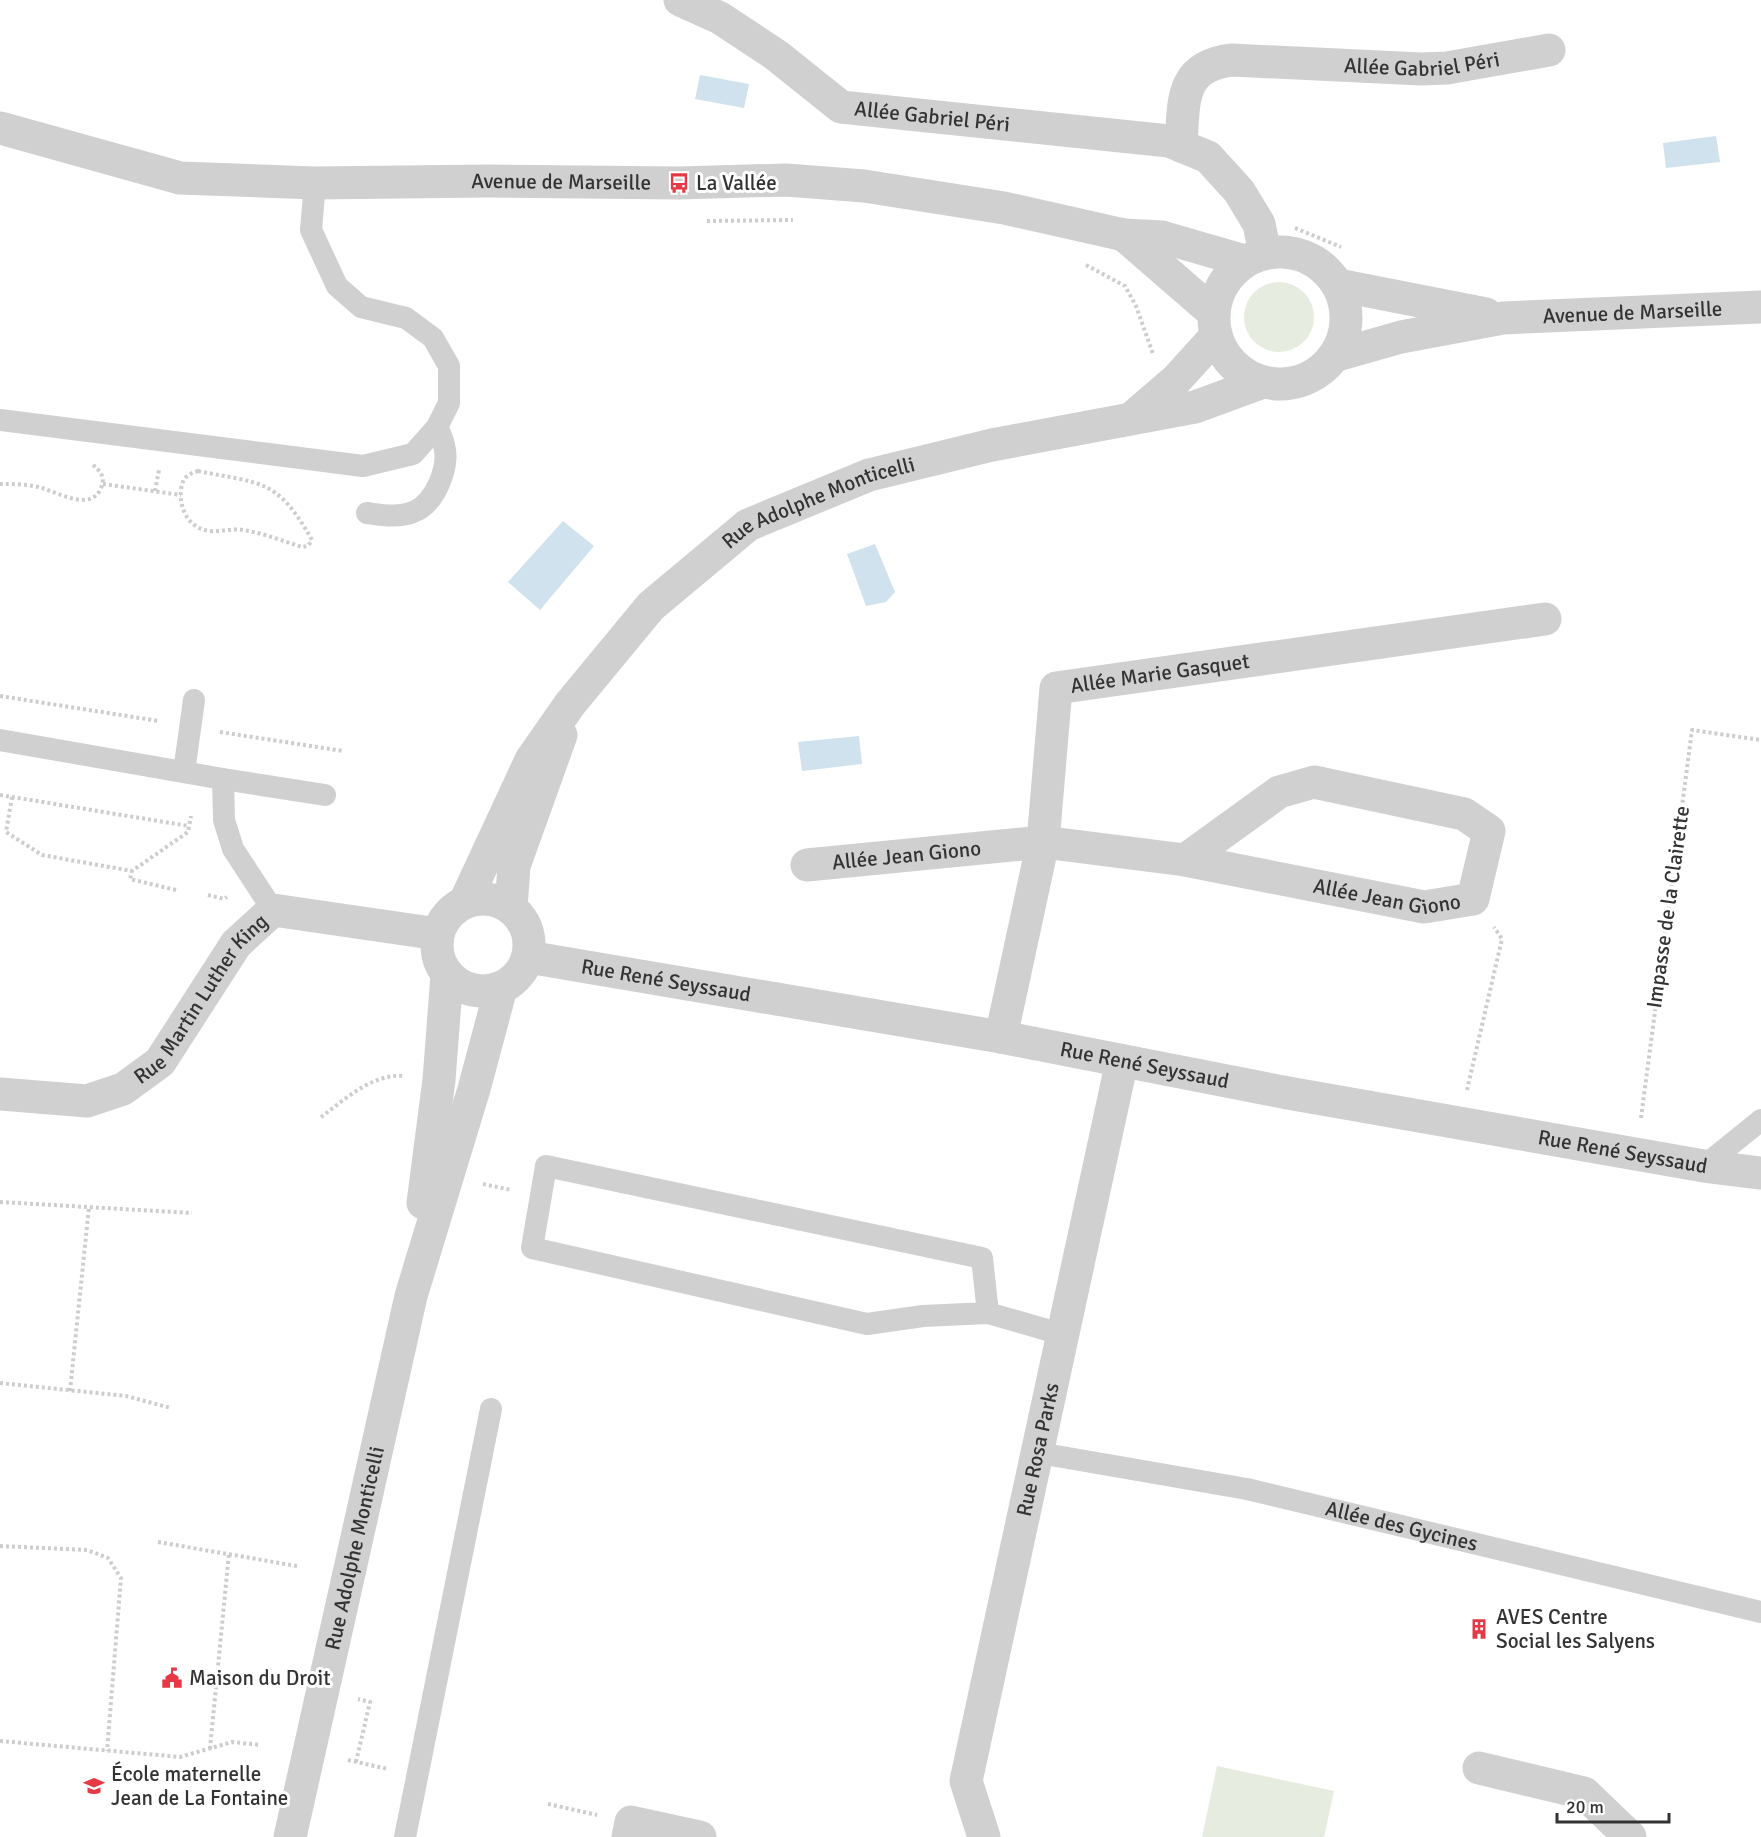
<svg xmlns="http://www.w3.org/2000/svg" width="1761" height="1837" font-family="Signika,sans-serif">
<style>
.green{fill:#e6ecdf}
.water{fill:#cfe2ee}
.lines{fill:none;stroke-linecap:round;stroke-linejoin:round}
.path{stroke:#cdcdcd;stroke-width:4;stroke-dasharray:3 3;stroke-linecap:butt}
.service{stroke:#d0d0d0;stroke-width:22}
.pedestrian{stroke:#d0d0d0;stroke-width:33}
.minor{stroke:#d0d0d0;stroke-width:33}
.tertiary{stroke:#d0d0d0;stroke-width:33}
.labels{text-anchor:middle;stroke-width:6;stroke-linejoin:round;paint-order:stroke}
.street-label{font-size:21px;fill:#333;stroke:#fff}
.poi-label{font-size:21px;fill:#333;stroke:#fff;text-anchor:start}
</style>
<rect width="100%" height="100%" fill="#fff"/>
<path class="green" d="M1244 317a35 35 0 1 1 70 0a35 35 0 1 1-70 0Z
M 1217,1766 L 1334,1791 L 1324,1837 L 1202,1837 Z"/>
<path class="water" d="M 700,75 L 749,84 L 744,108 L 695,99 Z
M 1716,136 L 1720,162 L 1666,168 L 1663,143 Z
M 563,521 L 594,546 L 540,610 L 508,582 Z
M 875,544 L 895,592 L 886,602 L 866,606 L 847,554 Z
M 859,736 L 862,764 L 802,771 L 798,742 Z"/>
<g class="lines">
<path class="path" d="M 707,221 L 793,220
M 1295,228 L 1341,247
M 1086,265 L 1125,286 L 1136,306 L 1153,354
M 198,471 C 262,484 277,478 312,540 L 308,546 L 302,547 C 283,541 263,533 243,530 C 232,528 221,532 210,531 C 189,529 179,509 181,490 C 182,479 187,474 198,471 Z
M 0,484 C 13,484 29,484 42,488 C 59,493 91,512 101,488 C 106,477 100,471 92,464
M 103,484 L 181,495
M 155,491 L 159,470
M 0,696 L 159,721
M 220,732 L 343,751
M 0,795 L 189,826
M 12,797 L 6,832 L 42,855 L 132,871
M 176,890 L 130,879 L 132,871 L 188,832 L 191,816
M 208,895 L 224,899 L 227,897
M 1467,1090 L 1502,939 L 1494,927
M 321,1117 C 346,1099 372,1073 405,1076
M 1641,1118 L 1692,730 L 1761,740
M 483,1184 L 511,1190
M 0,1202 L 192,1213
M 0,1383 L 126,1396 L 171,1408
M 70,1391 L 89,1207
M 158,1542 L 297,1566
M 0,1546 L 87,1550 L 108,1558 L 121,1578 L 107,1751
M 0,1741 L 180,1757 L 232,1742 L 261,1745
M 210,1749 L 229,1553
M 348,1760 L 388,1769
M 356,1762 L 370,1702 L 358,1699
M 548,1804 L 597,1815"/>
<g class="service">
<path d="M 0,420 L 363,466 L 413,454 L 437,427 L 449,403 L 449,366 L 433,338 L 406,318 L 361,307 L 337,286 L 311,230 L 315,183"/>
<path d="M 367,513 C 382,515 398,518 413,512 C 435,504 450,467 444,445 C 443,439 440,433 437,427"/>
<path d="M 0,740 L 223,779 L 224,820 L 233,849 L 273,910"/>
<path d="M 184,772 L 194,700"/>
<path d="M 223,779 L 325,795"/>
<path d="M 1704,1166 L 1761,1120"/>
<path d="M 988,1313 L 982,1258 L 546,1166 L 532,1248 L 867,1324 L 923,1316 L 988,1313 L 1061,1334"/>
<path id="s1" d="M 1039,1453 L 1247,1489 L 1761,1612"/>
<path d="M 405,1837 L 491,1409"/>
</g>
<path class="pedestrian" d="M 1479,1768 L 1584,1793 L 1630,1837
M 628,1837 L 631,1822 L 700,1837"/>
<g class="minor">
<path id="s2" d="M 680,0 L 720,18 L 776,55 L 841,107 L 1169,141 L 1208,157 L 1239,191 L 1259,224 L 1265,253"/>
<path id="s3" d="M 1181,146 C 1184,102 1179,66 1232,60 L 1421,69 L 1447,68 L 1549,50"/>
<path id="s4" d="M 807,865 L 1043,842 L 1185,860 L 1424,907 L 1473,899 L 1489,831 L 1464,814 L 1314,782 L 1279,792 L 1185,860"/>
<path id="s5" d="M 528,957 L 1001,1037 L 1288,1093 L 1704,1166 L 1761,1173"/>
<path id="s6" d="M 1001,1037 L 1043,842 L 1056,688 L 1545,619"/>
<path id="s7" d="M 0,1094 L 87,1101 L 123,1089 L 160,1062 L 236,944 L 273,910 L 438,934"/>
<path id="s8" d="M 984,1837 L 966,1781 L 1122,1061"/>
</g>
<g class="tertiary">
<path id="s9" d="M 0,128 L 180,178 L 315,183 L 489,181 L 679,183 L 786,180 L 864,186 L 1004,208 L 1124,235 L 1162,237 L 1245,261"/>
<path d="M 1124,235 L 1214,313"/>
<circle cx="1280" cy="318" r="66"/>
<path d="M 1338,285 L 1486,314"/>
<path id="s10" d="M 1334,356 L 1401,337 L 1503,318 L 1761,307"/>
<path d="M 1133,417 L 1176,380 L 1216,336"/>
<circle cx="483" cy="945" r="46"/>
<path id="s11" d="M 465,902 L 531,760 L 570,704 L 651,606 L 748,525 L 869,475 L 992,445 L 1195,407 L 1263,382"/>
<path d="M 511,908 L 514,866 L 561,735"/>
<path d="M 423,1203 L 439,1080 L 447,975"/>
<path id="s12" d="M 290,1837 L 411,1296 L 474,1089 L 501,988"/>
</g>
</g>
<defs>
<g id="bus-bare" transform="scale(1.62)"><path d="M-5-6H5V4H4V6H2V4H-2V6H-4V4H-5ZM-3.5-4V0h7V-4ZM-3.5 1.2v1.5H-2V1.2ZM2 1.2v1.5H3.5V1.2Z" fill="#e63946" stroke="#fff" stroke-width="2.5" paint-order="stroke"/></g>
<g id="building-bare" transform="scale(1.62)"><path d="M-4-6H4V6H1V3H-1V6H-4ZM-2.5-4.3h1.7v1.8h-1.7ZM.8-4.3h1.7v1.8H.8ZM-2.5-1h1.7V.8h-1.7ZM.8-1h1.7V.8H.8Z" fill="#e63946" stroke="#fff" stroke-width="2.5" paint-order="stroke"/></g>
<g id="civic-bare" transform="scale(1.62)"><path d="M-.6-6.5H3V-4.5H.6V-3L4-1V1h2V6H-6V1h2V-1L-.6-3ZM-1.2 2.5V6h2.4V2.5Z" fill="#e63946" stroke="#fff" stroke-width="2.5" paint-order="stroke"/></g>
<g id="school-bare" transform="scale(1.62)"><path d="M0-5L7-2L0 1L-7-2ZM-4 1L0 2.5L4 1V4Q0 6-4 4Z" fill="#e63946" stroke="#fff" stroke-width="2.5" paint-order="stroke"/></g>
</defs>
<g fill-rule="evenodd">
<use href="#bus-bare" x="679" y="183"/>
<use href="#building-bare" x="1479" y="1629"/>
<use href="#civic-bare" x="172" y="1678"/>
<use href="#school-bare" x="94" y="1786"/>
</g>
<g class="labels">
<g class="street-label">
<text dy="7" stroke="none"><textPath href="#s3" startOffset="304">Allée Gabriel Péri</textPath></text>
<text dy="7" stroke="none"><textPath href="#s2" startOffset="286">Allée Gabriel Péri</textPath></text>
<text dy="7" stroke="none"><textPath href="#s9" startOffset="568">Avenue de Marseille</textPath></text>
<text dy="7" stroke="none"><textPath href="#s10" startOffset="303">Avenue de Marseille</textPath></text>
<text dy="7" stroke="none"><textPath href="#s11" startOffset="552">Rue Adolphe Monticelli</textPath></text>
<text dy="7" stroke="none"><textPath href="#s6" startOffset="459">Allée Marie Gasquet</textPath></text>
<text dy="7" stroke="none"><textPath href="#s4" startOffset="100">Allée Jean Giono</textPath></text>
<text dy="7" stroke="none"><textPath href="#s4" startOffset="586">Allée Jean Giono</textPath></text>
<text transform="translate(1668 907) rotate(-82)" y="7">Impasse de la Clairette</text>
<text dy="7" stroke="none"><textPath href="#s5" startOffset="140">Rue René Seyssaud</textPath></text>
<text dy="7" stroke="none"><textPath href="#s7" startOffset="246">Rue Martin Luther King</textPath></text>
<text dy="7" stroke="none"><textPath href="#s5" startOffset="626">Rue René Seyssaud</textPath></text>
<text dy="7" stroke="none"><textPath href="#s5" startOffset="1112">Rue René Seyssaud</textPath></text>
<text dy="7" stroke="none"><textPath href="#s8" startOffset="398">Rue Rosa Parks</textPath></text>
<text dy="7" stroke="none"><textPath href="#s1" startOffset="370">Allée des Gycines</textPath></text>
<text dy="7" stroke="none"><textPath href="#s12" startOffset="296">Rue Adolphe Monticelli</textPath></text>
</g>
<g class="poi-label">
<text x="696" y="190">La Vallée</text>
<text x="1496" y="1624">AVES Centre<tspan x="1496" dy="24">Social les Salyens</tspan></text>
<text x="189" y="1685">Maison du Droit</text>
<text x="111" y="1781">École maternelle<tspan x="111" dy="24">Jean de La Fontaine</tspan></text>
</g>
</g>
<path d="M1557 1813v9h112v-9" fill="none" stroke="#333333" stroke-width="3"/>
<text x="1566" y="1813" font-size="18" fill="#333333" stroke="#ffffff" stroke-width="4.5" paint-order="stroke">20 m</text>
</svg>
